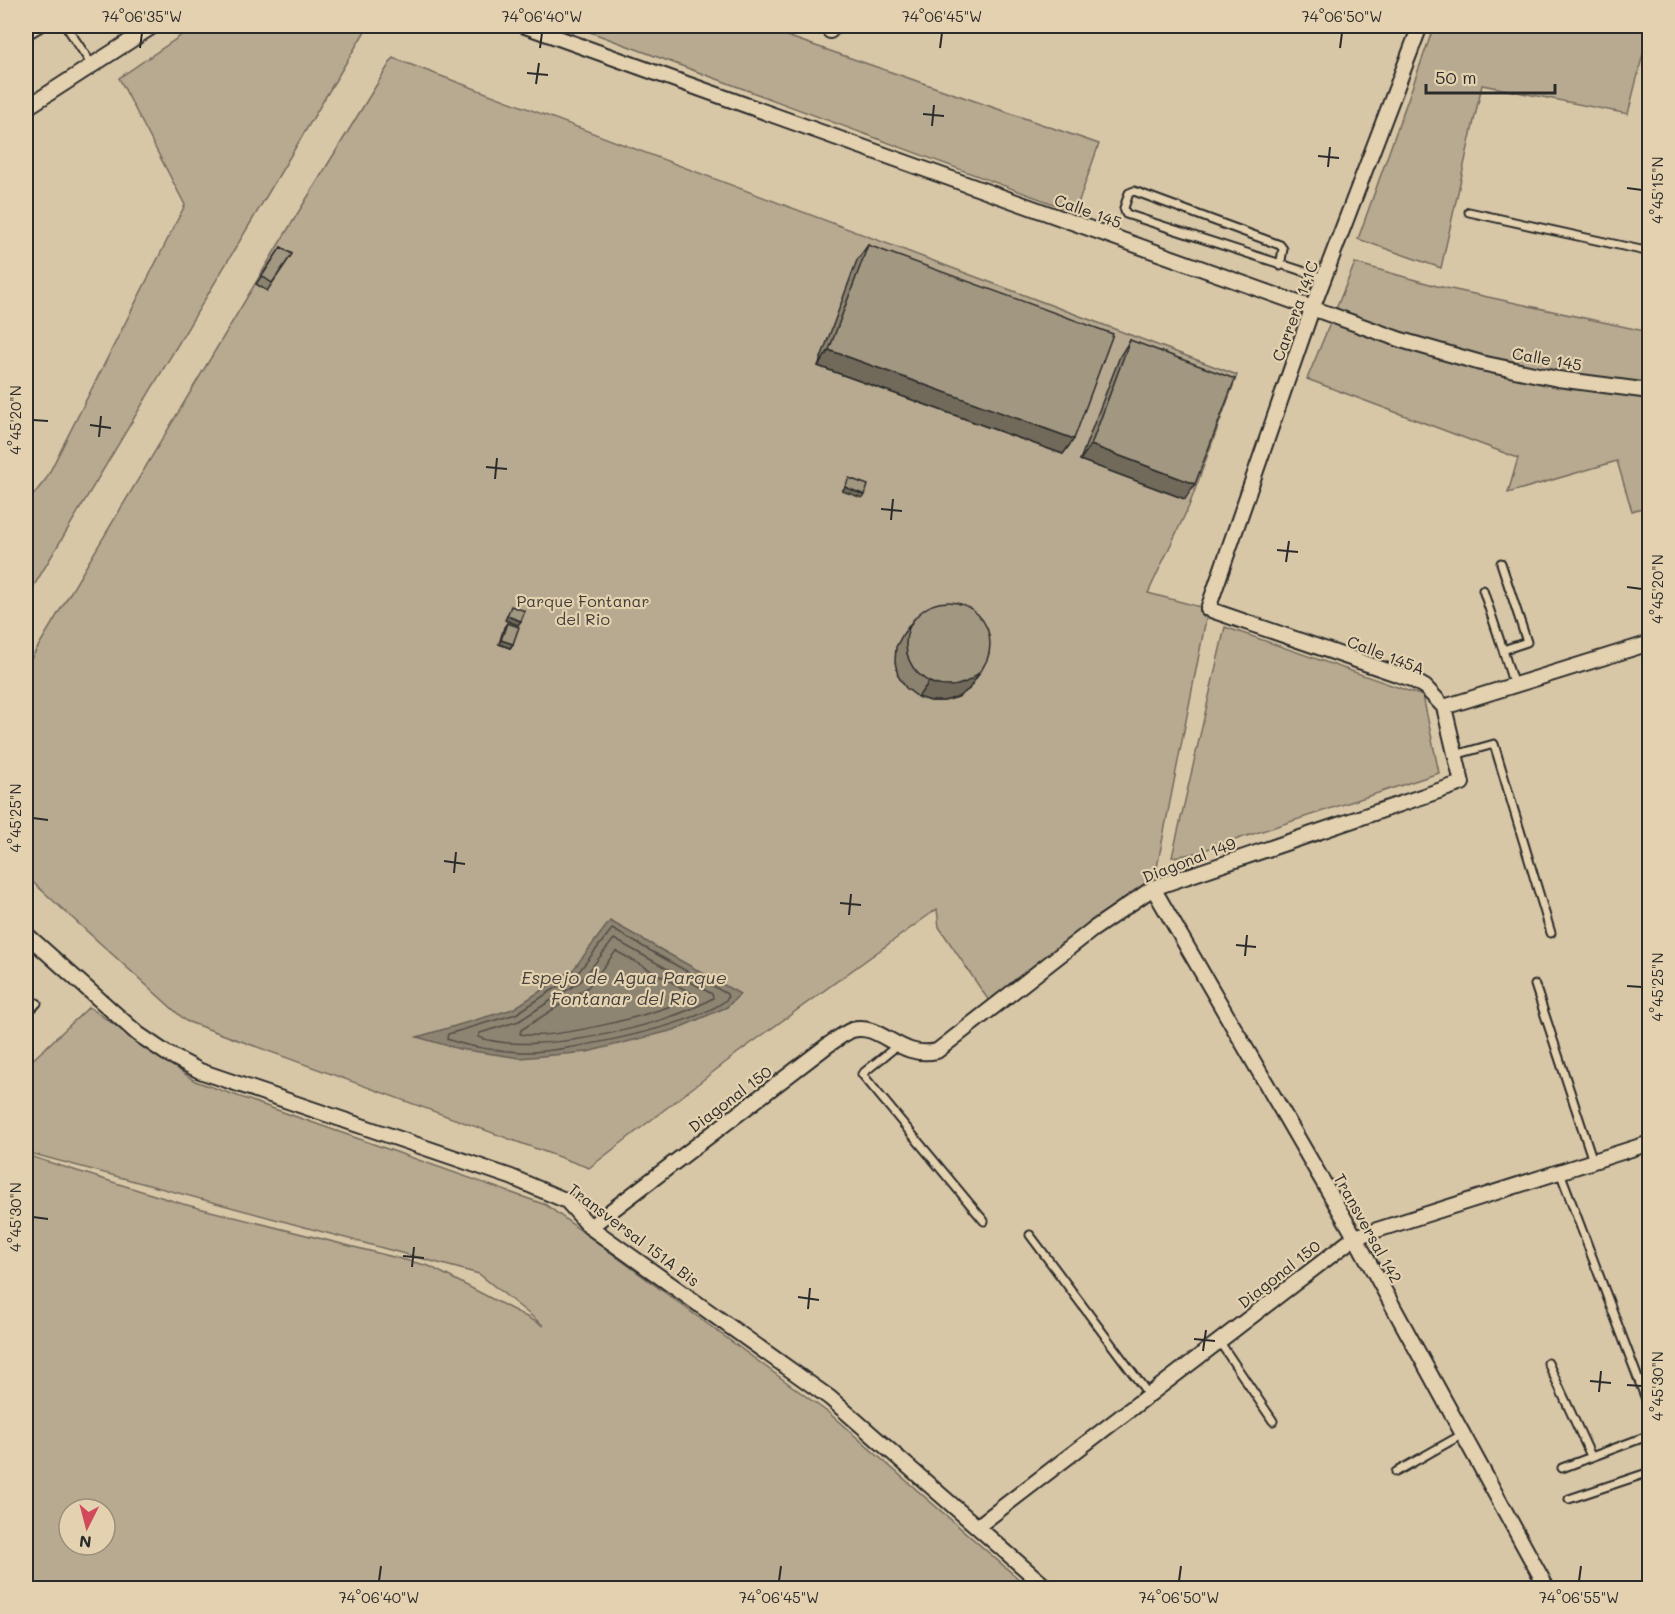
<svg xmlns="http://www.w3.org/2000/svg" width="1675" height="1614" font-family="Mali,sans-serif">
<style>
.green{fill:#b8aa90;stroke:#726a5e;stroke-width:1.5;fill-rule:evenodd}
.water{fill:#8e8472;stroke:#666056;stroke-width:1.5}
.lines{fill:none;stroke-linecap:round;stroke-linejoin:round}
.shore{stroke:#534f47;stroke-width:1.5}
.lane-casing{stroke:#2b2b2b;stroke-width:11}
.street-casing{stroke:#2b2b2b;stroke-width:18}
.lane{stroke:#e3d1af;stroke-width:7}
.street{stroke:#e3d1af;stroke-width:14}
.wall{fill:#8b826f;stroke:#2b2b2b;stroke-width:1.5}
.shaded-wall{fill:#716a5a;stroke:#2b2b2b;stroke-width:1.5}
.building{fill:#a29781;stroke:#2b2b2b;stroke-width:1.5}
.ticks{fill:none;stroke:#2b2b2b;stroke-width:2}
.labels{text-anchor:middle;stroke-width:4.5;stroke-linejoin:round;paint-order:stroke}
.street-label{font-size:16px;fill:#2b2b2b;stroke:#e3d1af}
.park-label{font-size:16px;fill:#403e3a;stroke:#e3d1af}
.water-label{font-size:18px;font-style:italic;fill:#44413d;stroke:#e3d1af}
.neatline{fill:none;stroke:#2b2b2b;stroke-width:2}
.ticks-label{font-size:15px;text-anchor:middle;fill:#2b2b2b}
</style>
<rect width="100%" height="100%" fill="#d8c7a7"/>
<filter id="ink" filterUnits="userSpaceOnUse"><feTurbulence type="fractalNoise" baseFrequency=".0167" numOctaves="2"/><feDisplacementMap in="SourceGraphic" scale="12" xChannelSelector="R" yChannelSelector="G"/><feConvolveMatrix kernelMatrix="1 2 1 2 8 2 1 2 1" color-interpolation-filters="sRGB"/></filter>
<g filter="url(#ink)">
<path class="green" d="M 195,26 L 368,26 L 26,599 L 26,504 L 46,479 L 185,205 L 119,78 Z
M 574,26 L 758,26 L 1099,144 L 1075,212 Z
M 1434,26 L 1650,26 L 1628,114 L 1482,85 L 1441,268 L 1358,239 Z
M 393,58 L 1237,375 L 1189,506 L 1148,593 L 1208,609 L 1153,888 L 993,1007 L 939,927 L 937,909 L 739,1052 L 589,1168 L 186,1021 L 26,876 L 26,866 L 31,861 L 26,856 L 26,667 L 277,247 Z
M 1355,263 L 1437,286 L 1649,332 L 1649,506 L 1632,511 L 1617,461 L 1508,493 L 1518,458 L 1307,379 Z
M 1225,627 L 1423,696 L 1439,773 L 1192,854 L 1172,857 Z
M 89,1007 L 195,1081 L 546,1205 L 830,1414 L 1029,1588 L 26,1588 L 26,1155 L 183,1204 L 429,1266 L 544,1326 L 479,1274 L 26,1152 L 26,1066 ZM 69,1509 L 105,1509 L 105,1545 L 69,1545 Z"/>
<path class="water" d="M 610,921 L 740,994 L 727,1007 L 674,1030 L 587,1052 L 520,1058 L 459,1049 L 417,1037 L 513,1009 L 573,970 Z"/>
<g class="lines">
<path class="shore" d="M 612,929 L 727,994 L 728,998 C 702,1025 559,1054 520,1052 C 498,1051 467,1047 447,1039 L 448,1034 L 516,1014 L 577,974 Z
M 614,939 L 712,994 L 713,998 C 665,1027 532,1057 478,1037 L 480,1033 L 519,1021 L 581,981 Z
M 616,951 L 691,993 L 692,997 C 663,1013 552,1041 520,1034 L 521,1030 L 588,987 Z"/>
<g class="lane-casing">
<path id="lane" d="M 66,26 L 92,65
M 26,36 L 43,26
M 1469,212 L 1650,252
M 1280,266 L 1283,249 L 1280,245 L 1134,191 L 1129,193 L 1124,208 L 1126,214 L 1324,278
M 26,346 L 28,349
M 1501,563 L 1527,642 L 1503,650 L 1514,686
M 1483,590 L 1503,650
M 1455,755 L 1494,744 L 1551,933
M 1535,985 L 1593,1161
M 26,1014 L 37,1003
M 898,1045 L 862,1074 L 984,1221
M 1560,1172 L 1650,1410
M 1030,1235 L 1149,1395
M 1219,1341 L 1273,1421
M 1548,1363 L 1591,1456
M 1562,1468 L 1650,1435
M 1396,1472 L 1463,1434
M 1569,1499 L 1650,1472"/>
</g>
<g class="street-casing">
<path id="street" d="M 525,26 L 1401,340 L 1481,363 L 1558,379 L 1650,391
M 830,31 L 835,26
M 26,108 L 153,26
M 1444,707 L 1650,643
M 1153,888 L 1355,1237 L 1547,1588
M 26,934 L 138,1034 L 166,1053 L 200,1071 L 511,1177 L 567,1201 L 590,1227 L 830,1398 L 1047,1588
M 590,1227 L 828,1045 C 836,1040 844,1033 852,1030 C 881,1022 899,1060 937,1051 L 1092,930 L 1153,888 L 1462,783 L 1444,707 L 1425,687 L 1411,679 L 1208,609 L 1312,309 L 1420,26
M 978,1526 L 1355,1237 L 1650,1143"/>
</g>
<use href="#lane" class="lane"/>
<use href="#street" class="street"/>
</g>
<path class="wall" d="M 868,245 L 1063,454 L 818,366 L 857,260 Z
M 281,247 L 292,254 L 267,291 L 256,284 Z
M 1130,340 L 1185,499 L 1080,460 L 1120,356 Z
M 914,619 L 969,689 L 958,697 L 944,701 L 931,701 L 918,697 L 906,688 L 898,676 L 895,662 L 896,647 L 903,634 Z
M 507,623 L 513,644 L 510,648 L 499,644 L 504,627 Z"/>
<path class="shaded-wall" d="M 829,350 L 1074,439 L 1063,454 L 818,366 Z
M 1091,445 L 1195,484 L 1185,499 L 1080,460 Z
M 845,487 L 865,495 L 862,498 L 842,491 Z
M 507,616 L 521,621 L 518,625 L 505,620 Z
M 501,640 L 513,644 L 510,648 L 499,644 Z
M 979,674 L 969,689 L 958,697 L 944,701 L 931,701 L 918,697 L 929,682 Z"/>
<path class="building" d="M 868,245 L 1113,334 L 1074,439 L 829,350 Z
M 281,247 L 292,254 L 272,283 L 262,276 Z
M 1130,340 L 1235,379 L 1195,484 L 1091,445 Z
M 849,478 L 868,485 L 865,495 L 845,487 Z
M906 644a42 42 0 1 1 84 0a42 42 0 1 1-84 0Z
M 511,606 L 525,611 L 521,621 L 507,616 Z
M 507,623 L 519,627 L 513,644 L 501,640 Z"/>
</g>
<path class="ticks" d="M 140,48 L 142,33M 540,48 L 542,33M 940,48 L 942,33M 1340,48 L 1342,33M 527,73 L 548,75M 536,84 L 539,63M 923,114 L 944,116M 932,126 L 934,105M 1318,156 L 1339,158M 1328,167 L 1330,147M 1627,188 L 1642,190M 33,420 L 48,421M 90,425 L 111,428M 99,437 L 101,416M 486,467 L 507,469M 495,479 L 497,458M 881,509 L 902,511M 891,520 L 893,499M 1277,550 L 1298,552M 1286,562 L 1289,541M 1627,587 L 1642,589M 33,818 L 48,820M 444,861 L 465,864M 454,873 L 456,852M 840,903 L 861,905M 849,915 L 851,894M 1236,945 L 1256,947M 1245,956 L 1247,935M 1627,986 L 1642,987M 33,1217 L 48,1219M 403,1256 L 424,1258M 412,1267 L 414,1247M 798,1297 L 819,1300M 808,1309 L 810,1288M 1194,1339 L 1215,1341M 1203,1351 L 1206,1330M 1590,1381 L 1611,1383M 1627,1385 L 1642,1386M 1599,1392 L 1601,1371M 379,1581 L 381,1566M 779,1581 L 781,1566M 1179,1581 L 1181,1566M 1579,1581 L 1581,1566"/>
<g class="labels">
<g class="street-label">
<text transform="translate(1088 211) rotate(20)" y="6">Calle 145</text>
<text transform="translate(1295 311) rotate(-70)" y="6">Carrera 141C</text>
<text transform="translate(1547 359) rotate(10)" y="6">Calle 145</text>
<text transform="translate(1386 655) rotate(21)" y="6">Calle 145A</text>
<text transform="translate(1189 860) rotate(-21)" y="6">Diagonal 149</text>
<text transform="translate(730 1099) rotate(-37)" y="6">Diagonal 150</text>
<text transform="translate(1368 1228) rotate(61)" y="6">Transversal 142</text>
<text transform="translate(634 1235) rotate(37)" y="6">Transversal 151A Bis</text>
<text transform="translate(1279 1274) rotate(-38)" y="6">Diagonal 150</text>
</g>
<g class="park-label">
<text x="583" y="607">Parque Fontanar<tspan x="583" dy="18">del Rio</tspan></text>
</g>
<g class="water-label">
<text x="624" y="984">Espejo de Agua Parque<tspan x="624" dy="21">Fontanar del Rio</tspan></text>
</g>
</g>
<rect width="1675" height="1614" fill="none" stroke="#e3d1af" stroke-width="66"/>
<g transform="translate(87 1527) rotate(186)"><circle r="28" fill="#e3d1af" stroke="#998f7a" stroke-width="1.5"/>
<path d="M0-4.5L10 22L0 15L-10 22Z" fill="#d1495b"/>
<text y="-9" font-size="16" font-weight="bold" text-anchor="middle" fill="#2b2b2b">N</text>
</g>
<path d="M1426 84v9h129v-9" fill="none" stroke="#2b2b2b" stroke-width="3"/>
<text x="1435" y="84" font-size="18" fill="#2b2b2b" stroke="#e3d1af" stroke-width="4.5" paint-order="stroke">50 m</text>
<rect x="33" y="33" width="1609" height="1548" class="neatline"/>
<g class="ticks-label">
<text x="142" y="22">74°06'35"W</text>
<text x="542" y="22">74°06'40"W</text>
<text x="942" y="22">74°06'45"W</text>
<text x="1342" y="22">74°06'50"W</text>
<text transform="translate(1658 190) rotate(-90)" y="5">4°45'15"N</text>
<text transform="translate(16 420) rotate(-90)" y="5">4°45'20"N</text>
<text transform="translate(1658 589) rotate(-90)" y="5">4°45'20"N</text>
<text transform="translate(16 818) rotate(-90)" y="5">4°45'25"N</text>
<text transform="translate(1658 987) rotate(-90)" y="5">4°45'25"N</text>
<text transform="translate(16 1217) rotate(-90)" y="5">4°45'30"N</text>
<text transform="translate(1658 1386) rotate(-90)" y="5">4°45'30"N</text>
<text x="379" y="1603">74°06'40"W</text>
<text x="779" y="1603">74°06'45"W</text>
<text x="1179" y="1603">74°06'50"W</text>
<text x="1579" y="1603">74°06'55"W</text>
</g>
</svg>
